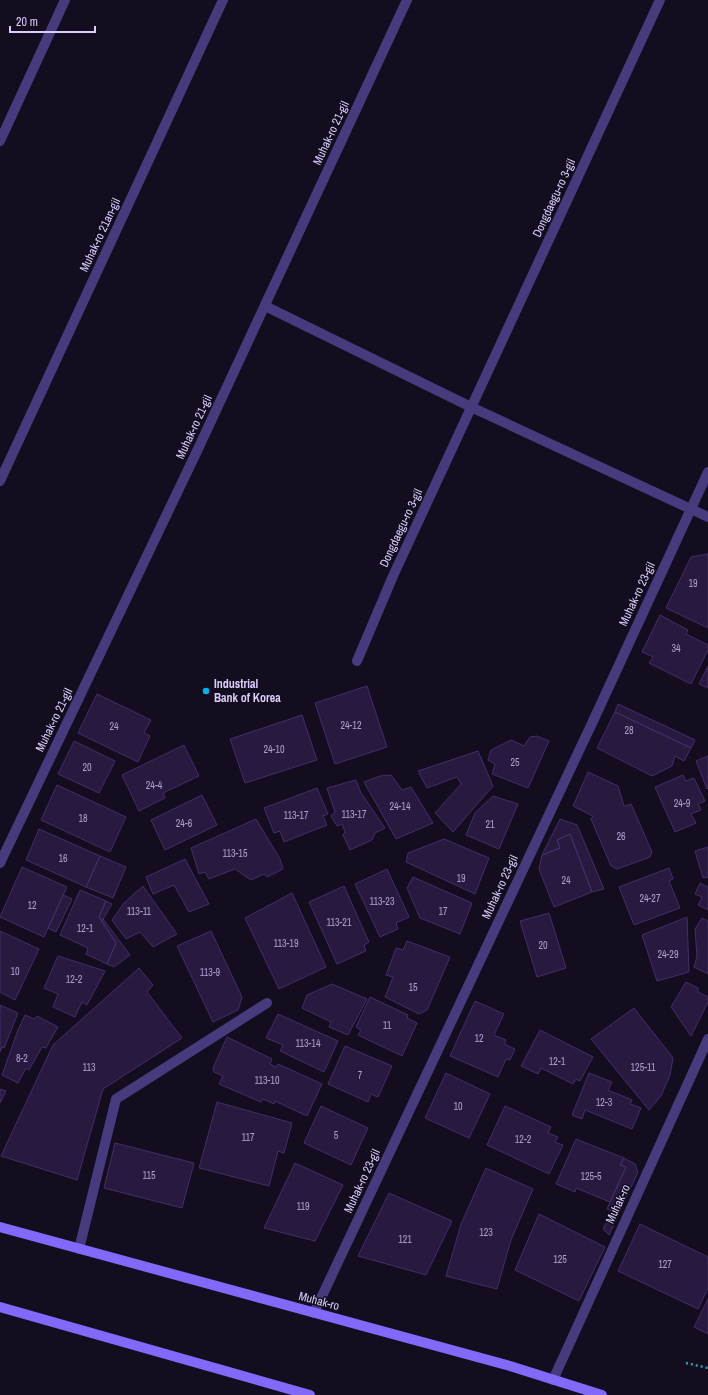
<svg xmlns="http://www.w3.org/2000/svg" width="708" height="1395" font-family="'Archivo Narrow',sans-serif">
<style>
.building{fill:#281a3f;stroke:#432d6b}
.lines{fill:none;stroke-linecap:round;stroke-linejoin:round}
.path{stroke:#32a0ad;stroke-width:2.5;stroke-dasharray:2 3;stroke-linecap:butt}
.lane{stroke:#473a7d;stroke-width:10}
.street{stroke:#473a7d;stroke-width:10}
.secondary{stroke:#8468fa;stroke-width:10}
.poi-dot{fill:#08b1ee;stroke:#130d1f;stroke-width:1.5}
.labels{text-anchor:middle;stroke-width:3;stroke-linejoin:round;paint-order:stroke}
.number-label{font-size:10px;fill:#aea0ce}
.street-label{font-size:12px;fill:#dbcdfd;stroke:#130d1f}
.poi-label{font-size:12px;font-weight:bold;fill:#dbcdfd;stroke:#130d1f;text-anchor:start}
</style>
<rect width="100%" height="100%" fill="#130d1f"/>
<path class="building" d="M 707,554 L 708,554 L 708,628 L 666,608 L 691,557 Z
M 660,615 L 688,630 L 686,634 L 708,645 L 708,650 L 691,684 L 649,663 L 653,657 L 642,652 Z
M 708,666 L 708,688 L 699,684 Z
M 367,686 L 387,747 L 335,764 L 315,703 Z
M 97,694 L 151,720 L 144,733 L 150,736 L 138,762 L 78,733 Z
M 618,704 L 695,740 L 691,748 L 615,712 Z
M 615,712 L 691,748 L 684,761 L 675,756 L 672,766 L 652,776 L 597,748 Z
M 302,715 L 317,760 L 245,783 L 230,739 Z
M 537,736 L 549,741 L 528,788 L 492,774 L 495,764 L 488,760 L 491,750 L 511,740 L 524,746 L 530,737 Z
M 74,741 L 115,761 L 99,793 L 58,774 Z
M 184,745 L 199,776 L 163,793 L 165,798 L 139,811 L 122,775 Z
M 478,751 L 493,786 L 453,832 L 435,813 L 461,784 L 457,777 L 427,788 L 418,771 Z
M 708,756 L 708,788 L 707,789 L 696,761 Z
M 588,772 L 618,786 L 624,806 L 631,804 L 652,852 L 650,857 L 617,869 L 611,866 L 591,819 L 593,816 L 573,806 Z
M 391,775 L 402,790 L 411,787 L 433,823 L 396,839 L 364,782 L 380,776 Z
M 683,775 L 686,781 L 694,778 L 705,801 L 698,804 L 701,810 L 691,814 L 696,823 L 675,832 L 655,787 Z
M 356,780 L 361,793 L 385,828 L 375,833 L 372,840 L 350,850 L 343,835 L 345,832 L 342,824 L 337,826 L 331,816 L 335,812 L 327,788 Z
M 57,785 L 126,817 L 110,852 L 41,820 Z
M 317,788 L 328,814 L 323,816 L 327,825 L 284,842 L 280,831 L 274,833 L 264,808 Z
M 202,795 L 217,825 L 165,850 L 151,820 Z
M 493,796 L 518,804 L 499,849 L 466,835 L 475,813 Z
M 256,819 L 280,859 L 283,869 L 267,877 L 264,874 L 251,880 L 235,869 L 209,879 L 205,872 L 199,874 L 191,848 Z
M 560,819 L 577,825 L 604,889 L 592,892 L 570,834 L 557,840 L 560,848 L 542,855 Z
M 39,829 L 100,856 L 86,887 L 26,860 Z
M 570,834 L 592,892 L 554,907 L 539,869 L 542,855 L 560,848 L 557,840 Z
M 444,839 L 489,858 L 475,894 L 406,862 L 408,853 Z
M 708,847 L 708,877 L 703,878 L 695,851 Z
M 100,856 L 126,867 L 113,898 L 86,887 Z
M 185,859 L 209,904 L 189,912 L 174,885 L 153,894 L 146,877 Z
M 22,867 L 67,887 L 44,937 L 0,917 Z
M 669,868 L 673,879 L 669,881 L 680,908 L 634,925 L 619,887 Z
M 387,869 L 409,917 L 396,923 L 398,929 L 380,937 L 355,884 Z
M 413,877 L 472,903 L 460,934 L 420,918 L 407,888 Z
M 700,883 L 708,887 L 708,910 L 698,905 L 702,897 L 695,894 Z
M 143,886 L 177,934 L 153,947 L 140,932 L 126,939 L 112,920 L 124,903 Z
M 344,886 L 369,942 L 364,945 L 366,951 L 337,964 L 309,902 Z
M 80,890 L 106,901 L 99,917 L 116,943 L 107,964 L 86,954 L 88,948 L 60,935 Z
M 292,893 L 326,967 L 279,989 L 245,918 Z
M 63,895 L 72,899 L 56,932 L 48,928 Z
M 106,901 L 112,904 L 102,921 L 99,917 Z
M 549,913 L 566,968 L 537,977 L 520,921 Z
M 687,917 L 689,972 L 657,981 L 642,935 Z
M 702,918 L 708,921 L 708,974 L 694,967 L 697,957 L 695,929 Z
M 103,919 L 130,955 L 114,967 L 107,964 L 116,943 L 102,921 Z
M 0,931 L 39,949 L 15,1000 L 0,992 Z
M 211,931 L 242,997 L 238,1010 L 213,1022 L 177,946 Z
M 407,941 L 450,957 L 427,1010 L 419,1014 L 385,997 L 393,977 L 386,975 L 396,948 L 403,950 Z
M 58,956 L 105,971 L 87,1005 L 82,1002 L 75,1017 L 53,1007 L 58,994 L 44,988 Z
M 139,968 L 153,985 L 147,992 L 182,1038 L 103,1089 L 77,1180 L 1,1156 L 53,1045 Z
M 686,982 L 698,988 L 698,992 L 708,997 L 708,1002 L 691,1036 L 671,1007 Z
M 332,984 L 367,999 L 348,1035 L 329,1027 L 331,1022 L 302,1008 L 307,995 Z
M 370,997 L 408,1015 L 407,1018 L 417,1023 L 402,1056 L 358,1035 L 361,1030 L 356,1027 Z
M 475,1001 L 504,1014 L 494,1035 L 506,1040 L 504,1044 L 515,1049 L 510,1060 L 506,1059 L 498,1077 L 450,1056 Z
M 0,1005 L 18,1013 L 4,1048 L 2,1047 L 0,1052 Z
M 634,1008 L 673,1058 L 670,1075 L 661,1096 L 649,1110 L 591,1039 Z
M 278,1014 L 338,1041 L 324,1072 L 280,1051 L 283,1045 L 266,1038 Z
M 25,1015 L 34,1019 L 37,1016 L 58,1027 L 46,1048 L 42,1047 L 29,1070 L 26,1068 L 18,1083 L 2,1075 L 18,1030 Z
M 540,1030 L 593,1057 L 580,1081 L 576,1079 L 573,1084 L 541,1068 L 538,1074 L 521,1066 Z
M 227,1037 L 272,1059 L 270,1064 L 276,1067 L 278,1064 L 322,1084 L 307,1116 L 275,1101 L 274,1104 L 263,1099 L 261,1102 L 219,1084 L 223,1076 L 214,1072 L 213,1068 Z
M 345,1046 L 392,1066 L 378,1097 L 371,1094 L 368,1102 L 328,1084 Z
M 446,1073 L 490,1094 L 469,1138 L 425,1118 Z
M 589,1073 L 612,1082 L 608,1090 L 632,1100 L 630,1104 L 641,1108 L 632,1129 L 585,1110 L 582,1119 L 572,1115 Z
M 0,1089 L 6,1091 L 0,1103 Z
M 217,1102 L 292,1123 L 284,1153 L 278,1151 L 269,1186 L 199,1168 Z
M 321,1106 L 368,1128 L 351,1165 L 304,1143 Z
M 505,1106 L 551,1127 L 548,1133 L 558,1137 L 555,1142 L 563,1145 L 549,1174 L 487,1145 Z
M 576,1139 L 624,1158 L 620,1165 L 626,1167 L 610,1202 L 576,1188 L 575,1192 L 556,1184 Z
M 115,1143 L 194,1163 L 182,1208 L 104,1188 Z
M 624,1158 L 635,1164 L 638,1172 L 609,1235 L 603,1229 L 612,1211 L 607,1209 L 626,1167 L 620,1165 Z
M 295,1163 L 343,1185 L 315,1241 L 264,1228 Z
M 486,1168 L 533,1189 L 511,1240 L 497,1289 L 446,1276 L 461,1224 Z
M 389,1193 L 452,1221 L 426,1275 L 358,1256 Z
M 539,1214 L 605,1247 L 579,1301 L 515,1270 Z
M 640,1224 L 708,1257 L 708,1288 L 698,1309 L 618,1271 Z
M 708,1299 L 708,1334 L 694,1327 Z"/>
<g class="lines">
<path class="path" d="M 686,1363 L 708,1368"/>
<path class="lane" d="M 0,481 L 223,0
M 357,661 L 393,576 L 660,0
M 79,1249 L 116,1099 L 267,1003
M 553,1380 L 708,1039"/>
<path class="street" d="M 0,141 L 65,0
M 265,306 L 471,407 L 708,517
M 0,863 L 198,449 L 407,0
M 314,1313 L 594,719 L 708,472"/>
<path class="secondary" d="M 0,1227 L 510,1366 L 602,1395
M 0,1307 L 310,1395"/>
</g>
<circle class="poi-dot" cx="206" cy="691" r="4"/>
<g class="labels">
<g class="number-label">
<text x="693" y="587">19</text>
<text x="676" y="652">34</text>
<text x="351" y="729">24-12</text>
<text x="114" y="730">24</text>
<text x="629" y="734">28</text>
<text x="274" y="753">24-10</text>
<text x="515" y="766">25</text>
<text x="87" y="771">20</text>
<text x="154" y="789">24-4</text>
<text x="682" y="807">24-9</text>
<text x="400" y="810">24-14</text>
<text x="354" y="818">113-17</text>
<text x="296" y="819">113-17</text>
<text x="83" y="822">18</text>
<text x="184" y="827">24-6</text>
<text x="490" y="828">21</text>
<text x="621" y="840">26</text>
<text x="235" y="857">113-15</text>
<text x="63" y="862">16</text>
<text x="461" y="882">19</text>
<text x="566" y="884">24</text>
<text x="650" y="902">24-27</text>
<text x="382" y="905">113-23</text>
<text x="32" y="909">12</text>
<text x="139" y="915">113-11</text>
<text x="443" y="915">17</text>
<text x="339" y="926">113-21</text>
<text x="85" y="932">12-1</text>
<text x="286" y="947">113-19</text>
<text x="543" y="949">20</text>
<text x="668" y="958">24-29</text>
<text x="15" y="975">10</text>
<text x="210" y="976">113-9</text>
<text x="74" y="983">12-2</text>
<text x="413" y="991">15</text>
<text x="387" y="1029">11</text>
<text x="479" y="1042">12</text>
<text x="308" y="1047">113-14</text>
<text x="22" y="1062">8-2</text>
<text x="557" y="1065">12-1</text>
<text x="89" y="1071">113</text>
<text x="643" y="1071">125-11</text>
<text x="360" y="1079">7</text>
<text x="267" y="1084">113-10</text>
<text x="604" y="1106">12-3</text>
<text x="458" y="1110">10</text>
<text x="336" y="1139">5</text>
<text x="248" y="1141">117</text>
<text x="523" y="1143">12-2</text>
<text x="149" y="1179">115</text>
<text x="591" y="1180">125-5</text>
<text x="303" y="1210">119</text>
<text x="486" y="1236">123</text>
<text x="405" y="1243">121</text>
<text x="560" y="1263">125</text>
<text x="665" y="1268">127</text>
</g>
<g class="street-label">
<text transform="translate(331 133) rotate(-65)" y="4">Muhak-ro 21-gil</text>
<text transform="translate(554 198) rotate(-65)" y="4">Dongdaegu-ro 3-gil</text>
<text transform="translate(100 235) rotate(-65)" y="4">Muhak-ro 21an-gil</text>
<text transform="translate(194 427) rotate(-65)" y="4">Muhak-ro 21-gil</text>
<text transform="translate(401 528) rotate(-65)" y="4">Dongdaegu-ro 3-gil</text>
<text transform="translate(637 594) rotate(-65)" y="4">Muhak-ro 23-gil</text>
<text transform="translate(54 720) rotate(-64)" y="4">Muhak-ro 21-gil</text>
<text transform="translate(500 887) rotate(-65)" y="4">Muhak-ro 23-gil</text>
<text transform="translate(362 1181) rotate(-65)" y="4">Muhak-ro 23-gil</text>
<text transform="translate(618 1204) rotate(-65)" y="4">Muhak-ro</text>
<text transform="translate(319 1301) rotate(15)" y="4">Muhak-ro</text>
</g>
<g class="poi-label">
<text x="214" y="688">Industrial<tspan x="214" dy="14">Bank of Korea</tspan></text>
</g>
</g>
<path d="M10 26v6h85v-6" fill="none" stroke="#dbcdfd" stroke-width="2"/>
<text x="16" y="26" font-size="12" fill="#dbcdfd" stroke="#130d1f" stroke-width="3" paint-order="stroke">20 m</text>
</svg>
